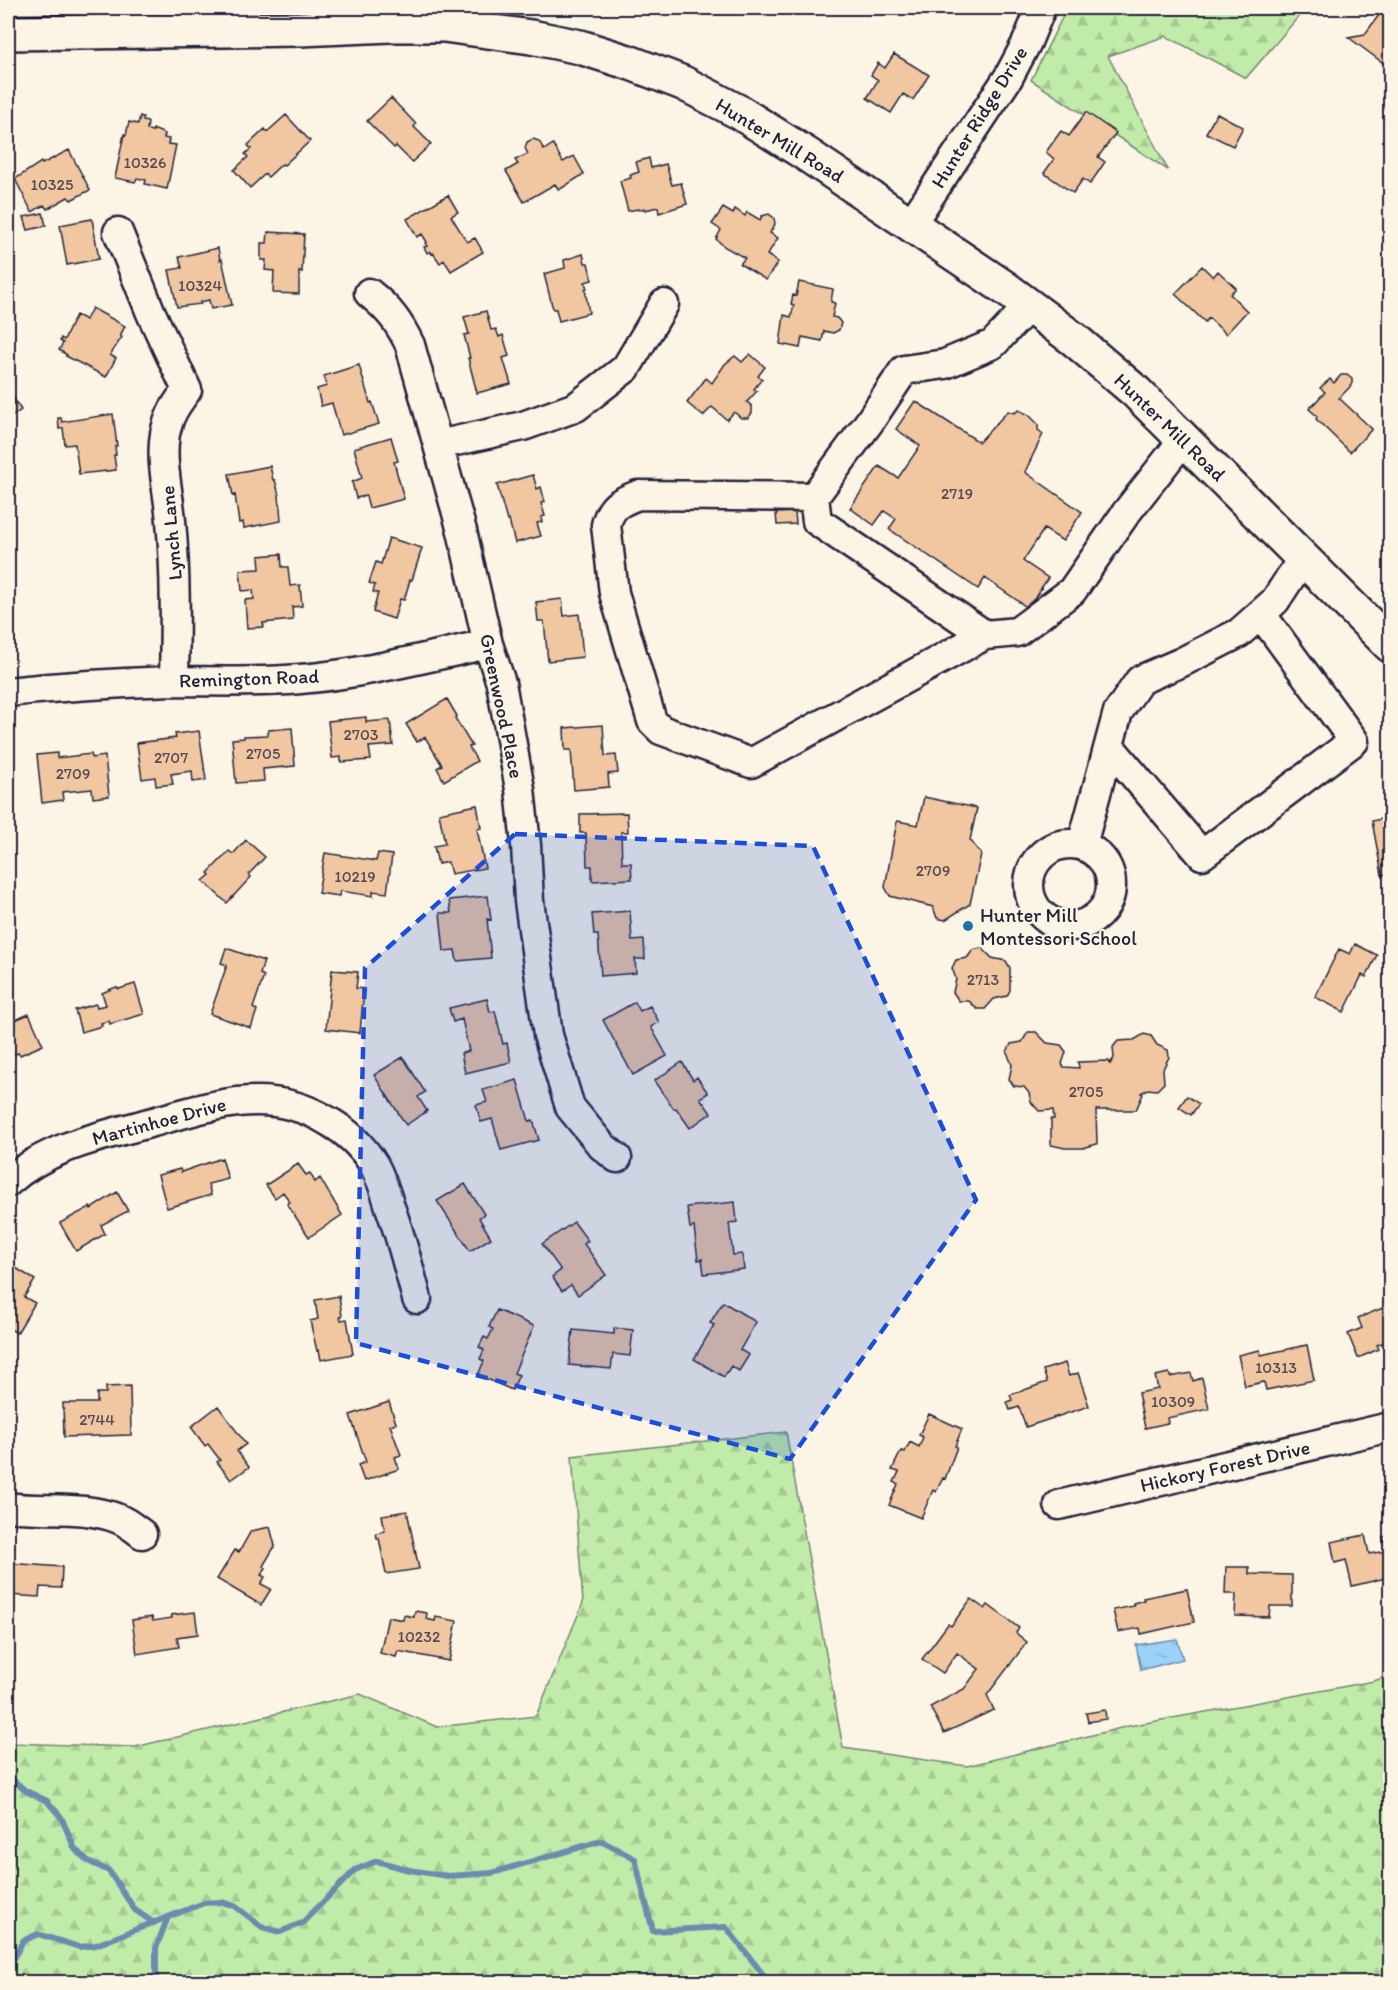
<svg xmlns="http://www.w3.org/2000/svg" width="1398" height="1990" font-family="Itim,sans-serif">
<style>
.forest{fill:url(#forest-firs);stroke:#728672;stroke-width:1.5}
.water{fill:url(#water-ripples);stroke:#6b8cae;stroke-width:1.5}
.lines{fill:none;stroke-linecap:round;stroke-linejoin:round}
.stream{stroke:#6b8cae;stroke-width:6}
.building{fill:#f1c7a1;stroke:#22223b;stroke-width:1.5}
.minor-casing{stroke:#22223b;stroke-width:33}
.major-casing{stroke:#22223b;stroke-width:38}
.minor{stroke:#fcf5e5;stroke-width:28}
.major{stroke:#fcf5e5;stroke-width:33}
.marked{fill:#1d4ed8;fill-opacity:0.2;stroke:#1d4ed8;stroke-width:4.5;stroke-dasharray:12 8;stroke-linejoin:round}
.poi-dot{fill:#1f6fb2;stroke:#fcf5e5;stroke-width:2}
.labels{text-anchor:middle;stroke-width:4.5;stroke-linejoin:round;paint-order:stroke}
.number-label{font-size:16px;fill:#564b54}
.street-label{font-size:20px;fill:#22223b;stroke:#fcf5e5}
.poi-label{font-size:20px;fill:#22223b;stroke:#fcf5e5;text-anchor:start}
</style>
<defs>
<pattern id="forest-firs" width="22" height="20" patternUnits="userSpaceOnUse" patternTransform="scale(1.5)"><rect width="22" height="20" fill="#c1eba8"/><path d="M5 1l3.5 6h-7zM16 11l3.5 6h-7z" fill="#a6c992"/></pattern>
<pattern id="water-ripples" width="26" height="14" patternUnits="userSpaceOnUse" patternTransform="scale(1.5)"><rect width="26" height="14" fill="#9cd2fa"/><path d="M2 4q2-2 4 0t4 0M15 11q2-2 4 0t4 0" fill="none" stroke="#86b4d7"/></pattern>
</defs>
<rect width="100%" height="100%" fill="#fcf5e5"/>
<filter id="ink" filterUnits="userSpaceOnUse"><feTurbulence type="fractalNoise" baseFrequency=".0167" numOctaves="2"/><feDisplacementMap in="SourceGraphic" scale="12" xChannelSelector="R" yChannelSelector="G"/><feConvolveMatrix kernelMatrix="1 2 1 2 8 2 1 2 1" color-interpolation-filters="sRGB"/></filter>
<g filter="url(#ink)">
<path class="forest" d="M 1067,8 L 1306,8 L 1246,78 L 1166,36 L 1108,56 L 1168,170 L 1031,80 Z
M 786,1432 L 843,1748 L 967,1766 L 1129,1726 L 1374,1681 L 1390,1675 L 1390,1982 L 8,1982 L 8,1743 L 135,1747 L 360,1694 L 437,1727 L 536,1716 L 583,1603 L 572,1456 Z"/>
<path class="water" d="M 1177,1639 L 1183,1659 L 1141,1670 L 1136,1645 Z"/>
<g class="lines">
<path class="stream" d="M 8,1770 L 13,1780 L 26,1791 L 47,1801 L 61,1817 L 75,1849 L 88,1861 L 109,1871 L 135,1910 L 154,1923
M 8,1968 L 23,1941 L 38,1934 L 79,1947 L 96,1945 L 204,1903 L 222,1902 L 235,1906 L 262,1927 L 280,1932 L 302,1923 L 355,1870 L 377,1861 L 409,1870 L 448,1876 L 492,1873 L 601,1841 L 635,1859 L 653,1931 L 726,1927 L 769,1982
M 156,1982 L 156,1948 L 168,1917"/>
</g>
<path class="building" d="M 1384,8 L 1390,8 L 1390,68 L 1348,37 L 1365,34 Z
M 894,54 L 929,75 L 913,100 L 903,94 L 891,113 L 867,98 L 878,80 L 871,75 L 878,63 L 885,68 Z
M 391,98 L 416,124 L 414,127 L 431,144 L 412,162 L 396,146 L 394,148 L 367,121 Z
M 1086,112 L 1116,133 L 1098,157 L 1105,162 L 1090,184 L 1083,179 L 1073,193 L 1044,173 L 1054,159 L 1046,152 L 1061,131 L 1069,136 Z
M 1217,113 L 1243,127 L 1233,146 L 1206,133 Z
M 286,115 L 310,141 L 284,165 L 282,164 L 268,177 L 265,174 L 250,188 L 234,170 L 248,157 L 245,154 L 251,149 L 248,145 L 265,129 L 267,132 Z
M 140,116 L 143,117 L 143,121 L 148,122 L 147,130 L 153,131 L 153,129 L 165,134 L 164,138 L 169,139 L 168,144 L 176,145 L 167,189 L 145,184 L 146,180 L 137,178 L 135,182 L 115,178 L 124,134 L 126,135 L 129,122 L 138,124 Z
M 533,139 L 539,141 L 544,150 L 553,144 L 563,162 L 574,156 L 584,174 L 559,190 L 555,184 L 524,202 L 506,171 L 518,164 L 515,160 L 528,154 L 525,148 L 527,142 Z
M 69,150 L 90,190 L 71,200 L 68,197 L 47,209 L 44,205 L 32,212 L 15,179 L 41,162 L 42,164 Z
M 649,158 L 651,168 L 666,164 L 672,185 L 681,183 L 687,204 L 659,213 L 658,207 L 645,210 L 645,208 L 638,210 L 638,209 L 628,211 L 620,181 L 631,178 L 630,175 L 639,172 L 636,162 Z
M 448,195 L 458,212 L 451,216 L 467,242 L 475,238 L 483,252 L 451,271 L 444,260 L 440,263 L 433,253 L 432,254 L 430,251 L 427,253 L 424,247 L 427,246 L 425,243 L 427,242 L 422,234 L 417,237 L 407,219 Z
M 723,208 L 733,214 L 735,209 L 745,216 L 747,212 L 760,220 L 762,216 L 769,214 L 774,218 L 775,224 L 770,233 L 778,238 L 767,255 L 778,262 L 766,280 L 740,264 L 745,258 L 725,247 L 716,239 L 721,230 L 712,224 Z
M 43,213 L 46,226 L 28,230 L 24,217 Z
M 92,219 L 99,259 L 67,265 L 60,225 Z
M 268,232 L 304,234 L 302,272 L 299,271 L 299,294 L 273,293 L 274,271 L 265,270 L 266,260 L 261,260 L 261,243 L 267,243 Z
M 218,248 L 220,260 L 222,259 L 232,305 L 211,309 L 209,300 L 200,302 L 201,304 L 177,307 L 169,270 L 182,268 L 179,257 Z
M 583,254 L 585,263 L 588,263 L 592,280 L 585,282 L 587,289 L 585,289 L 589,313 L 559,321 L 556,309 L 553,309 L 544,274 L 565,268 L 564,260 Z
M 1202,266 L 1213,277 L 1218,271 L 1236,288 L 1230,294 L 1247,311 L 1226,334 L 1209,318 L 1205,322 L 1175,294 Z
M 799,282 L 833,289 L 831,302 L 835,303 L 832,317 L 837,318 L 841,323 L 839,330 L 833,333 L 824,331 L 822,341 L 802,337 L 800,348 L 780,344 L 784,315 L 791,317 L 794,305 L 791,304 L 793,295 L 796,296 Z
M 92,308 L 125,326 L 120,336 L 122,337 L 110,355 L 116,358 L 106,377 L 66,356 L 67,355 L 59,350 L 63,343 L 60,341 L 61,338 L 64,340 L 76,315 L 86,320 Z
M 486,311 L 491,330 L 496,329 L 499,337 L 503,335 L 509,356 L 503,358 L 511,384 L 477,393 L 468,358 L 470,358 L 464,335 L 469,334 L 464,317 Z
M 750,354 L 765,367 L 758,376 L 762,379 L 754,389 L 757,391 L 747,402 L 752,406 L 752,413 L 748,418 L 741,418 L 734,412 L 727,420 L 712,407 L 703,416 L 687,403 L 706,378 L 712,383 L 725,364 L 735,356 L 742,362 Z
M 359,365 L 370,403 L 372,402 L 379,424 L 341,435 L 332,403 L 321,406 L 317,389 L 327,386 L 324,376 Z
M 1341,375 L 1347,375 L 1352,379 L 1352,385 L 1339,398 L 1372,429 L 1350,452 L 1316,419 L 1317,416 L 1309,409 L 1325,392 L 1320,388 L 1330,379 L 1334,383 Z
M 8,389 L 21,410 L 8,419 Z
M 915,401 L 979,442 L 1008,411 L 1014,413 L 1019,410 L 1029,415 L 1038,424 L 1038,430 L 1043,434 L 1025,472 L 1082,512 L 1063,541 L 1044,529 L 1023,561 L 1048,578 L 1028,608 L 985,578 L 978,589 L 889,529 L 896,519 L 884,511 L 874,525 L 850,508 L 879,466 L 898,478 L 920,446 L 896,429 Z
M 113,414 L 117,446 L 115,446 L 116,455 L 114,455 L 116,470 L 79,474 L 75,444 L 65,445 L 63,428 L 59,429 L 58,418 L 61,418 L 62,422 Z
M 391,437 L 398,461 L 394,462 L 404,499 L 369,508 L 366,496 L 356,498 L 352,482 L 362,478 L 354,448 Z
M 270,466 L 273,480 L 275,480 L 279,495 L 281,521 L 244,528 L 243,522 L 239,523 L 235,495 L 233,496 L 229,474 Z
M 533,475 L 537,489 L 541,487 L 545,502 L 541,503 L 545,516 L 541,517 L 542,522 L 537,523 L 541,536 L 515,543 L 509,520 L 507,521 L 497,485 Z
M 795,512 L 796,524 L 777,525 L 776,513 Z
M 389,538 L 422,548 L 412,580 L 410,580 L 404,600 L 400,599 L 394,619 L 373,612 L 378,593 L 373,592 L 375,585 L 369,583 L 376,562 L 381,564 Z
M 281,554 L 282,567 L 288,567 L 290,586 L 300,585 L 302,606 L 292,607 L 293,620 L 263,623 L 264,627 L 247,628 L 245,600 L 254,599 L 253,590 L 242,591 L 240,570 L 260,569 L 259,556 Z
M 562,599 L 564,616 L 579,614 L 583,657 L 548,661 L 544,621 L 538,621 L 536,602 Z
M 447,699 L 457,716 L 455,718 L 472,746 L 469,747 L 477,761 L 444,781 L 437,768 L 442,765 L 425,737 L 417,742 L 406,724 Z
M 366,717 L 366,722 L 390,720 L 393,745 L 369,747 L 371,760 L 341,762 L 341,757 L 332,758 L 328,721 Z
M 603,725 L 605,756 L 616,755 L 618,773 L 608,774 L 609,787 L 574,790 L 571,750 L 565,750 L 564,728 Z
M 292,728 L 295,766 L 263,769 L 264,781 L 236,783 L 232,739 L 244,738 L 244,736 L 268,735 L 268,730 Z
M 199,731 L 206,780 L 193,782 L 192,771 L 171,774 L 173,784 L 156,786 L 155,777 L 142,779 L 137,743 L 176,738 L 175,734 Z
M 57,753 L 57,758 L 91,754 L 92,758 L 105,756 L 109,796 L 93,798 L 92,789 L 62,792 L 63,800 L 42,803 L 37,755 Z
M 924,797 L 977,808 L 970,840 L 981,854 L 970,904 L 945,920 L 937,918 L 933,907 L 890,896 L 885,887 L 897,821 L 918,825 Z
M 477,805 L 481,828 L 477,829 L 485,868 L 451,874 L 448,862 L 438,864 L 434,846 L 445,844 L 439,813 Z
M 627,813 L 628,832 L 621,832 L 622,863 L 631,863 L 632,879 L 592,881 L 592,866 L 587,866 L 586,833 L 580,833 L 580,814 Z
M 1390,817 L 1390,874 L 1382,875 L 1372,821 Z
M 246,840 L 265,857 L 249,874 L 251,877 L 227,903 L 203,881 L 210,875 L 208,873 L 229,851 L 233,854 Z
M 325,853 L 376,861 L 378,853 L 392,855 L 387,893 L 373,891 L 373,896 L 340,891 L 339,896 L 318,893 Z
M 488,896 L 491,920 L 487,919 L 491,958 L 457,961 L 455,950 L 444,951 L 440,913 L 451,913 L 449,900 Z
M 630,911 L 632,941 L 644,940 L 645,959 L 635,959 L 636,973 L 601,976 L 598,935 L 594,935 L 592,914 Z
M 1355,944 L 1377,955 L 1366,977 L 1362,975 L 1344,1012 L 1315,997 L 1339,949 L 1350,954 Z
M 226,948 L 264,961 L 260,974 L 264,976 L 253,1008 L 257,1010 L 251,1028 L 210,1014 L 227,965 L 221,963 Z
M 982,948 L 992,958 L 1006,961 L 1010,968 L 1010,990 L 1007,996 L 994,999 L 985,1009 L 977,1009 L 969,1001 L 959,1001 L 953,992 L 956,979 L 952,968 L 956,960 L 967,958 L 973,950 Z
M 332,970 L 358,972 L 356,988 L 364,989 L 360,1033 L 326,1029 Z
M 135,984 L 144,1014 L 110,1024 L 109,1021 L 101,1023 L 102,1026 L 81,1032 L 75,1010 L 96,1004 L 97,1007 L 106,1005 L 102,993 L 116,987 L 119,989 Z
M 487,999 L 490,1012 L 495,1011 L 503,1044 L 507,1043 L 511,1062 L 465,1073 L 461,1053 L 469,1051 L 462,1019 L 453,1022 L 449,1008 Z
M 635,1002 L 640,1011 L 650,1006 L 659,1022 L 651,1027 L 667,1056 L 633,1075 L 603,1020 Z
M 29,1014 L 43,1045 L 20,1055 L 18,1053 L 8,1057 L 8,1023 Z
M 1028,1032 L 1036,1032 L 1047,1043 L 1061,1045 L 1066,1052 L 1062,1064 L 1064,1067 L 1079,1068 L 1078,1062 L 1109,1061 L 1110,1064 L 1114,1058 L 1113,1047 L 1118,1041 L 1134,1040 L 1144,1034 L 1151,1036 L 1157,1045 L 1168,1050 L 1169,1057 L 1163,1069 L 1164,1083 L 1157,1090 L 1148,1089 L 1141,1093 L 1143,1094 L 1136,1110 L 1096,1110 L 1097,1144 L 1083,1148 L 1065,1148 L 1051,1145 L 1051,1119 L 1054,1119 L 1053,1110 L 1039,1111 L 1031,1102 L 1029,1093 L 1024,1087 L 1014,1086 L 1009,1079 L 1012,1065 L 1007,1052 L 1011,1044 L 1022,1042 Z
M 403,1057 L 425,1092 L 418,1097 L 427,1111 L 406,1125 L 374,1075 Z
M 682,1062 L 693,1080 L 697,1077 L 708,1093 L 700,1098 L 711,1113 L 690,1128 L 676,1108 L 674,1109 L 654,1081 Z
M 517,1080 L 529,1121 L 533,1120 L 539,1140 L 501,1150 L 492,1119 L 481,1122 L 476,1105 L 487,1102 L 483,1090 Z
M 1187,1096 L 1199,1104 L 1191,1115 L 1179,1107 Z
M 222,1158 L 228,1179 L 208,1184 L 211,1195 L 167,1208 L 158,1175 L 180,1169 L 181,1172 Z
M 298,1164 L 306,1175 L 310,1173 L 315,1182 L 320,1178 L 342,1215 L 309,1237 L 287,1204 L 290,1202 L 283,1192 L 275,1198 L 266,1185 Z
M 465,1184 L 484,1214 L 479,1218 L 491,1238 L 470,1251 L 437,1201 Z
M 117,1192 L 128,1211 L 101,1225 L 105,1234 L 76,1251 L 60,1223 L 90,1207 L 91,1209 Z
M 735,1202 L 737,1222 L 729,1223 L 733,1255 L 742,1254 L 744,1269 L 704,1274 L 702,1259 L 698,1260 L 694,1227 L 690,1228 L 687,1207 Z
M 574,1222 L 588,1241 L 584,1244 L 606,1275 L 578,1295 L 571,1285 L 562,1291 L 552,1277 L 561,1270 L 542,1244 Z
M 16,1268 L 35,1280 L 24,1297 L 35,1303 L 17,1333 L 8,1328 L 8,1282 Z
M 339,1296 L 342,1316 L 340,1317 L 341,1320 L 347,1319 L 353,1354 L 321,1360 L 319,1350 L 317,1351 L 310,1321 L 318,1319 L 315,1300 Z
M 723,1302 L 756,1322 L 740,1350 L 749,1355 L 739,1371 L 731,1366 L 724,1377 L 694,1359 L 714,1325 L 710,1323 Z
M 1390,1305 L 1390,1340 L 1377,1345 L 1379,1349 L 1358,1358 L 1348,1334 L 1362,1328 L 1358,1318 Z
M 497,1310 L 534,1326 L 514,1373 L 519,1375 L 512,1390 L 478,1375 L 484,1361 L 480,1359 L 484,1350 L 479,1347 L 484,1337 L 488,1339 L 493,1329 L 489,1327 Z
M 614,1328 L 633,1330 L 630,1356 L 613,1354 L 611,1369 L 569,1365 L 573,1330 L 614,1334 Z
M 1307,1345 L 1314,1380 L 1266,1390 L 1264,1382 L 1245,1386 L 1238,1355 L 1260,1350 L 1261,1355 Z
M 1065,1363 L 1069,1376 L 1078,1373 L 1089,1406 L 1026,1427 L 1019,1407 L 1010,1410 L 1007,1402 L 1012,1400 L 1010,1395 L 1047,1382 L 1043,1370 Z
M 1169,1373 L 1170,1377 L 1191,1373 L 1193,1381 L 1202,1378 L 1209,1409 L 1167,1418 L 1168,1423 L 1145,1428 L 1138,1393 L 1158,1389 L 1155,1376 Z
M 130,1386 L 131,1435 L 64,1437 L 63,1403 L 97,1403 L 97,1393 L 106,1393 L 106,1387 Z
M 389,1402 L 396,1423 L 390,1425 L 401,1455 L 395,1457 L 399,1469 L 364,1481 L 358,1465 L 366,1462 L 350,1415 Z
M 218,1406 L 246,1444 L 237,1451 L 249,1467 L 231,1480 L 217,1462 L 220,1460 L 208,1444 L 205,1446 L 191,1427 Z
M 929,1414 L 962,1429 L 955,1446 L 957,1447 L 945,1479 L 943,1478 L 936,1492 L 933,1490 L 921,1518 L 889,1505 L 898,1484 L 894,1482 L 899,1472 L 892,1470 L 901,1451 L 905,1452 L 910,1442 L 919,1447 L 923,1437 L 919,1435 Z
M 407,1511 L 419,1569 L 386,1574 L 379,1538 L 377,1538 L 376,1533 L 385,1531 L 382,1515 Z
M 270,1527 L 275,1546 L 263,1566 L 266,1568 L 261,1575 L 265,1577 L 261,1584 L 271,1589 L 261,1605 L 217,1579 L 235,1550 L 239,1552 L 251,1531 Z
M 1365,1535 L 1369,1554 L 1386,1551 L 1383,1537 L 1390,1535 L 1390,1577 L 1352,1586 L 1346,1560 L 1335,1563 L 1331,1542 Z
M 8,1563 L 62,1567 L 61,1588 L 40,1587 L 39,1597 L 8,1595 Z
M 1226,1567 L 1249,1567 L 1249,1574 L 1292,1575 L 1292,1606 L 1270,1606 L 1269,1617 L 1235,1616 L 1236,1594 L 1225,1594 Z
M 1187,1589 L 1194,1622 L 1141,1634 L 1140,1628 L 1118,1632 L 1113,1610 L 1134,1606 L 1133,1603 L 1144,1600 L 1143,1598 Z
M 971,1599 L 985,1609 L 988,1605 L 1019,1628 L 1016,1633 L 1027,1642 L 987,1695 L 994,1710 L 944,1733 L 930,1707 L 964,1689 L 979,1669 L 957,1653 L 943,1673 L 922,1659 L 948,1624 L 951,1626 Z
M 415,1611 L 427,1613 L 426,1619 L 435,1621 L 436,1617 L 457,1621 L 449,1661 L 398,1651 L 396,1657 L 380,1653 L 388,1617 L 403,1620 L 404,1615 L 414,1617 Z
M 195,1612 L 198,1634 L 177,1637 L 179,1647 L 137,1654 L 132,1620 L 152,1617 L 153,1621 L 172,1618 L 171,1615 Z
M 1105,1710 L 1106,1719 L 1088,1722 L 1086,1713 Z"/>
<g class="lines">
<g class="minor-casing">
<path id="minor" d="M 911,224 L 1008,78 L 1027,42 L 1041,8
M 118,232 L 151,313 L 187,390 C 175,406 169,415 165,434 C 160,462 169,494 171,521 C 176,575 175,628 174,681
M 369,293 C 389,309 399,322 410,345 L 462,531 L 488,644 L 501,683 L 520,789 L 526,845 L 529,901 L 548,1035 L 570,1107 L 602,1146 L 617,1158
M 1029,306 L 993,344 L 945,364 L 904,370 L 870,421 L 814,497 L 817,521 L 985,635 L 1017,632 L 1072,591 L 1126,513 L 1184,439
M 438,445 L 523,426 L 576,407 L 626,368 L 664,304
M 814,497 L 638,495 C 620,502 611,505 606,525 L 614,593 L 652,721 L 661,730 L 751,763 L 985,635
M 8,692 C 62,686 117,683 172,681 C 215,681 257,683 300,679 C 363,674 426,657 488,644
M 1109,746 L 1202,855 L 1354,741 L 1261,614
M1029 885a41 41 0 1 1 82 0a41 41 0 1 1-82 0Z
M 1082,845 L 1118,712 L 1140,680 L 1182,662 L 1239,633 L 1275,601 L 1303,558
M 8,1182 C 48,1146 102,1136 153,1122 C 213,1105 270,1085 328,1121 C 346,1131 363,1147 374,1165 C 381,1178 386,1193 390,1207 C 401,1237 409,1268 417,1299
M 1059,1505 L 1390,1427
M 8,1507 C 44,1512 84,1505 119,1519 C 127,1522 135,1529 142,1534"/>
</g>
<g class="major-casing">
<path id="major" d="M 8,33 L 300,29 L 391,25 L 444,25 L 531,37 L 580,47 L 631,63 L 683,83 L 739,112 L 806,154 L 1005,288 L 1075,340 L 1136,392 L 1390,645"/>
</g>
<use href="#minor" class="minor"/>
<use href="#major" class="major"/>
</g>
</g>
<path class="marked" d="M 515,834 L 813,846 L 976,1200 L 790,1459 L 356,1343 L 365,968 Z"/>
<circle class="poi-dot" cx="968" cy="926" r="6"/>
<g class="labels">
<g class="number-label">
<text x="145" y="168">10326</text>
<text x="52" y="190">10325</text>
<text x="200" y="291">10324</text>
<text x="957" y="499">2719</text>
<text x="361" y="740">2703</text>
<text x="263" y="759">2705</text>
<text x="171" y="763">2707</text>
<text x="73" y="779">2709</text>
<text x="933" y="876">2709</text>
<text x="355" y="882">10219</text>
<text x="983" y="985">2713</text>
<text x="1086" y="1097">2705</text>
<text x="1276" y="1373">10313</text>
<text x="1173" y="1407">10309</text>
<text x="97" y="1425">2744</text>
<text x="419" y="1642">10232</text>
</g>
<g class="street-label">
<text transform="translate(979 117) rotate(-58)" y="7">Hunter Ridge Drive</text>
<text transform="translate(780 140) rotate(31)" y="7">Hunter Mill Road</text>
<text transform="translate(1170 427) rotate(44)" y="7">Hunter Mill Road</text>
<text transform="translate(171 533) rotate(-95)" y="7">Lynch Lane</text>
<text transform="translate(249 678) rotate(-2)" y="7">Remington Road</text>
<text transform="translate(502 706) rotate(78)" y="7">Greenwood Place</text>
<text transform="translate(159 1121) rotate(-15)" y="7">Martinhoe Drive</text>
<text transform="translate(1225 1466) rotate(-13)" y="7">Hickory Forest Drive</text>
</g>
<g class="poi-label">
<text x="980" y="922">Hunter Mill<tspan x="980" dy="23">Montessori School</tspan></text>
</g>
</g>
<rect width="1398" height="1990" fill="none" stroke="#fcf5e5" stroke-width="30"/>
<rect x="15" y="15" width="1368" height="1960" fill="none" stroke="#22223b" stroke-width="2" filter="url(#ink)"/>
</svg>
